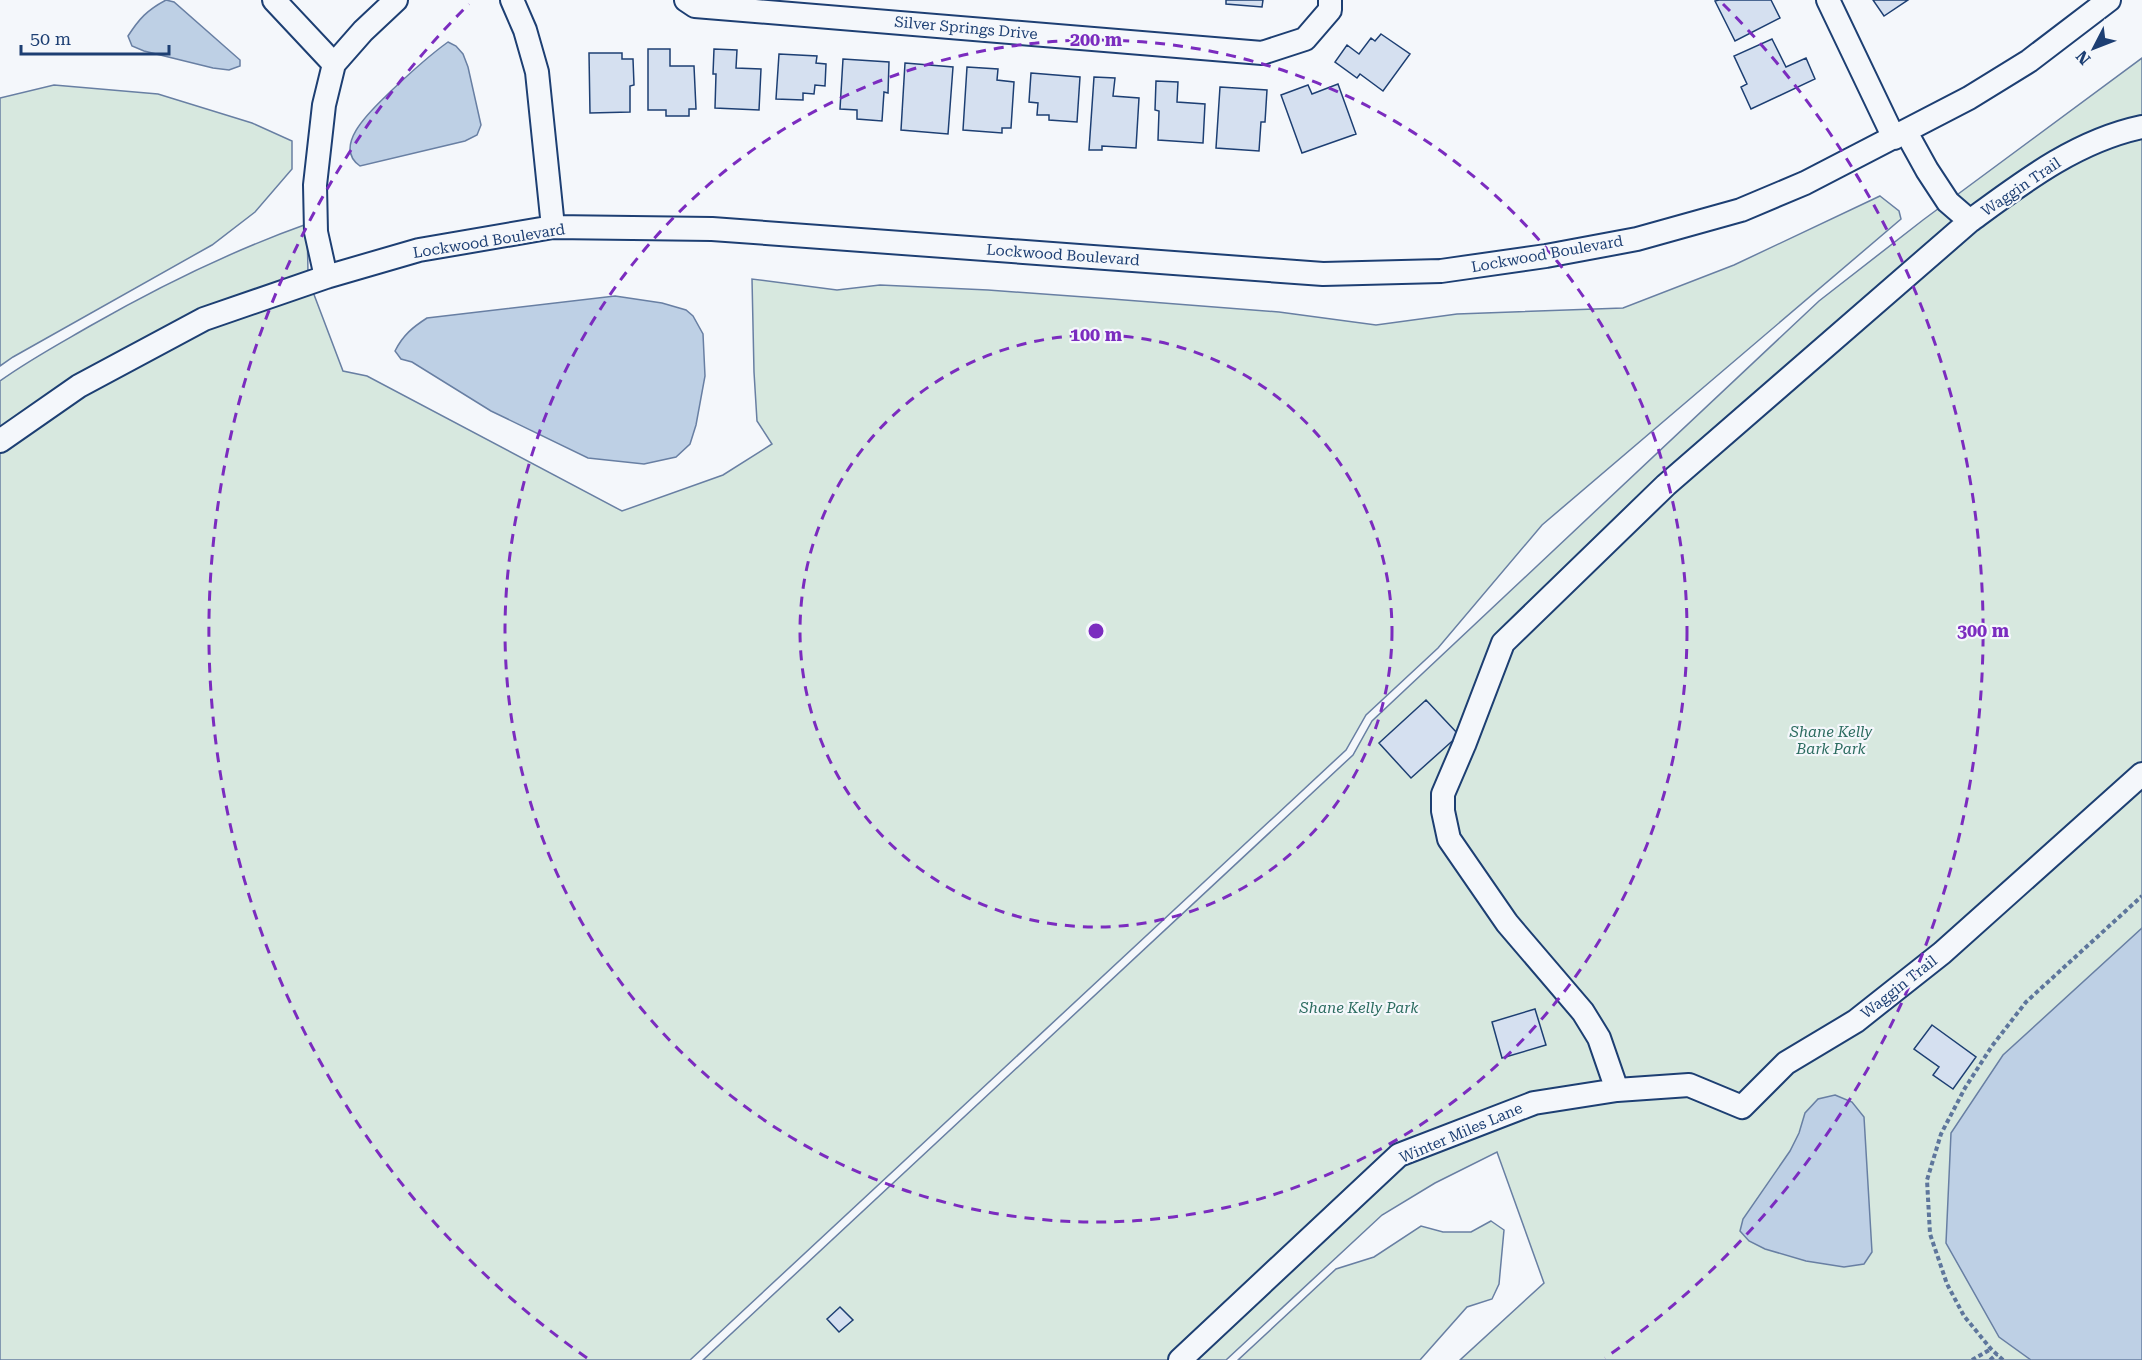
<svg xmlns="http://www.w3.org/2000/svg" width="2142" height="1360" font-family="'Roboto Serif',serif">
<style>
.green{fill:#d7e8df;stroke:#687fa3;stroke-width:1.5}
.water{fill:#bed0e5;stroke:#687fa3;stroke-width:1.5}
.building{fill:#d5e0f0;stroke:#1d3f73;stroke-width:1.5}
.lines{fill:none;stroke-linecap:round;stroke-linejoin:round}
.minor-casing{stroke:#1d3f73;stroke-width:26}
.path{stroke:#5e769c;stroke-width:4;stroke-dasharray:4.5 3;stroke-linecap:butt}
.minor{stroke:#f4f7fb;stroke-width:22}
.ring{fill:none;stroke:#7b2cbf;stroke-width:3;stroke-dasharray:10 8}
.labels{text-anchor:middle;stroke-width:4.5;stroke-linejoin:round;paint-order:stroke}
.street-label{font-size:15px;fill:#1d3f73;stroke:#f4f7fb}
.park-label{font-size:15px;font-style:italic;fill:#2c6c60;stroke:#f4f7fb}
.centre{fill:#7b2cbf;stroke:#f4f7fb;stroke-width:3}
.ring-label{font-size:18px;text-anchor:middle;font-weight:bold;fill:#7b2cbf;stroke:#f4f7fb;stroke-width:4.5;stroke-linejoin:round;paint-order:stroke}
</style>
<rect width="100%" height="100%" fill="#f4f7fb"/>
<path class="green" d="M 2142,58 L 2142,1360 L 1460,1360 L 1544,1283 L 1497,1152 L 1435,1183 L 1382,1215 L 1226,1360 L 703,1360 L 1353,755 L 1372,721 L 1819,301 L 1923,220 Z
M 54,85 L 158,94 L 252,123 L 292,141 L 292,169 L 255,212 L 212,245 L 13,357 L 0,366 L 0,98 Z
M 1880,196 L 1899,211 L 1901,219 L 1542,525 L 1438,648 L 1366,715 L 1346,750 L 690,1360 L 0,1360 L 0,454 L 84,395 L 207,329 L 313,292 L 343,371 L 367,376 L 622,511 L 723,475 L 772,444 L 757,421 L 754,372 L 752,279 L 837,290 L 880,285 L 988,290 L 1112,299 L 1279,312 L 1376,325 L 1457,314 L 1623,308 L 1734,265 Z
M 307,224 L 308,272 L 0,429 L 0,381 C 29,360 59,344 90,326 C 160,286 231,251 307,224 Z
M 1491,1221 L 1504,1230 L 1499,1284 L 1492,1299 L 1467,1307 L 1420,1360 L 1238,1360 L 1336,1269 L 1374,1257 L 1421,1226 L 1443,1232 L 1471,1232 Z"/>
<path class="water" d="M 166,0 L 174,2 L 240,60 L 240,66 L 229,70 L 213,68 L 144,51 L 132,46 L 128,36 C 139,19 147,10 166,0 Z
M 448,42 L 456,46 L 463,54 L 468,67 L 481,125 L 477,135 L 465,141 L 360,166 C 330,145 376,106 391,91 C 410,73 427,57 448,42 Z
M 615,296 L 662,303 L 686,310 L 693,316 L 703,334 L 705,376 L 696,425 L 690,444 L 676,457 L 644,464 L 588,458 L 491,411 L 412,362 L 401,359 L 395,351 C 403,335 413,327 427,318 Z
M 2142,928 L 2142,1360 L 2031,1360 L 1999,1337 L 1946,1243 L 1951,1133 L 2003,1055 Z
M 1835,1095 L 1852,1102 L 1864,1117 L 1872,1252 L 1864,1264 L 1844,1267 L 1806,1261 L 1765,1249 L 1749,1241 L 1740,1231 L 1743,1219 L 1790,1151 L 1799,1133 L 1805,1113 L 1818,1099 Z"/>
<path class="building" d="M 1226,0 L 1263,0 L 1262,7 L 1226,4 Z
M 1719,0 L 1771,0 L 1780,18 L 1735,41 L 1715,1 Z
M 1873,0 L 1908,0 L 1884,16 Z
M 1381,34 L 1410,54 L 1383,91 L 1360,74 L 1357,78 L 1335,62 L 1347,45 L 1359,54 L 1371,38 L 1375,41 Z
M 1772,39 L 1786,67 L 1806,58 L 1815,79 L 1751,109 L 1741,87 L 1747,84 L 1734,56 Z
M 648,49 L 670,49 L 670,66 L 694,66 L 696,109 L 689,109 L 689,116 L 666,116 L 666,110 L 648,110 Z
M 714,49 L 737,50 L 736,68 L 761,69 L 759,110 L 715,108 L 716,74 L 713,74 Z
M 589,53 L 622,53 L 622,59 L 633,59 L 634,85 L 630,86 L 630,112 L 590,113 Z
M 779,54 L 817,56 L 816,63 L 826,64 L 825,86 L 815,85 L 814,94 L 803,93 L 803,100 L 776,99 Z
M 843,59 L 889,62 L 888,93 L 884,92 L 882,121 L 857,119 L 857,110 L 840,109 Z
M 905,63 L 953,67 L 948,134 L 901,130 Z
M 967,67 L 998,69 L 997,80 L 1014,82 L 1011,128 L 1002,128 L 1002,133 L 963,130 Z
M 1031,73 L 1080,77 L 1077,122 L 1049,120 L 1049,115 L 1037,115 L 1038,103 L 1029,102 Z
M 1094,77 L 1115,78 L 1113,96 L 1139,98 L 1136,148 L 1102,146 L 1102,150 L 1089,150 Z
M 1156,81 L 1178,82 L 1177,102 L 1205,104 L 1203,143 L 1158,140 L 1159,111 L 1155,110 Z
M 1338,84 L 1356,134 L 1302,153 L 1281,95 L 1308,85 L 1312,94 Z
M 1220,87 L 1267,90 L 1265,122 L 1261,122 L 1259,151 L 1216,148 Z
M 1426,700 L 1459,735 L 1411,778 L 1379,743 Z
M 1535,1009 L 1546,1045 L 1502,1058 L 1492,1022 Z
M 1932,1025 L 1976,1057 L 1953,1089 L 1933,1075 L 1939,1067 L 1914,1049 Z
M 840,1307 L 853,1320 L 839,1332 L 827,1319 Z"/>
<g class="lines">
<g class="minor-casing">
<path id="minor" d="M 274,0 L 334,64
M 512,0 L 525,30 L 537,72 L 553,227
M 686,0 L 695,6 L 1262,53 L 1305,39 L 1330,10 L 1330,0
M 1828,0 L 1894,138
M 1906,132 L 1927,170 L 1948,202 L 1970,221 C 2023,182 2076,141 2142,127
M 326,277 L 316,232 L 315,185 L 324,105 L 334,64 L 363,31 L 396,0
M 0,441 L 79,386 L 204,319 L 326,277 L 419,250 L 553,227 L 712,229 L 1323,274 L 1441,271 L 1546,256 L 1637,239 L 1741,210 L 1805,183 L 1969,98 L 2029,61 L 2109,0
M 1617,1090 L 1599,1038 L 1583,1012 L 1507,923 L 1449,839 L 1443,811 L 1443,794 L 1464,745 L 1503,643 L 1666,485 L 1970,221
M 1180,1360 L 1399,1155 L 1534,1103 L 1617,1090 L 1689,1085 L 1742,1107 L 1786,1063 L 1856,1021 L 1942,953 L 2142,774"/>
</g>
<path class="path" d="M 1972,1360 L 1991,1349
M 1990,1360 L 1997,1354
M 2003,1360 L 1991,1349 L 1964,1316 L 1947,1284 L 1930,1234 L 1927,1180 L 1941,1134 L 1965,1088 L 1992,1046 L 2026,1002 L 2142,896"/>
<use href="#minor" class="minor"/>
</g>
<g class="ring">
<circle cx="1096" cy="631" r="296"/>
<circle cx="1096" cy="631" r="591"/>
<path d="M587 1358A887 887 0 0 1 469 4M1723 4A887 887 0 0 1 1605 1358"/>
</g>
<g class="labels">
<g class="street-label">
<text transform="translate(966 28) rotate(5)" y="5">Silver Springs Drive</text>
<text transform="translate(2021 187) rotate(-34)" y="5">Waggin Trail</text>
<text transform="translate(489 241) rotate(-9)" y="5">Lockwood Boulevard</text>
<text transform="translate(1547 254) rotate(-10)" y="5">Lockwood Boulevard</text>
<text transform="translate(1063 255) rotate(4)" y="5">Lockwood Boulevard</text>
<text transform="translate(1899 987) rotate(-38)" y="5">Waggin Trail</text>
<text transform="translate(1461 1133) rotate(-23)" y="5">Winter Miles Lane</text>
</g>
<g class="park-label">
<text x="1831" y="737">Shane Kelly<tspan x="1831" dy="17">Bark Park</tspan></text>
<text x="1359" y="1013">Shane Kelly Park</text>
</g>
</g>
<circle cx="1096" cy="631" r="9" class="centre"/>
<g class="ring-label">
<text x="1096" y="46">200 m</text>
<text x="1096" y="341">100 m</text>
<text x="1983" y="637">300 m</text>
</g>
<g transform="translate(2094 48) rotate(228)" stroke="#f4f7fb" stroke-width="4.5" paint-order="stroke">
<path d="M0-4.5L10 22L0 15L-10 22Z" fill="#1d3f73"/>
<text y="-9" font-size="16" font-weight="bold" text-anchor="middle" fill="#1d3f73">N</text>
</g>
<path d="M21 45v9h148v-9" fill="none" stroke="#1d3f73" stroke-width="3"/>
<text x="30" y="45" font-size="18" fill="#1d3f73" stroke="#f4f7fb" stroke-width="4.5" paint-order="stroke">50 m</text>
</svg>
